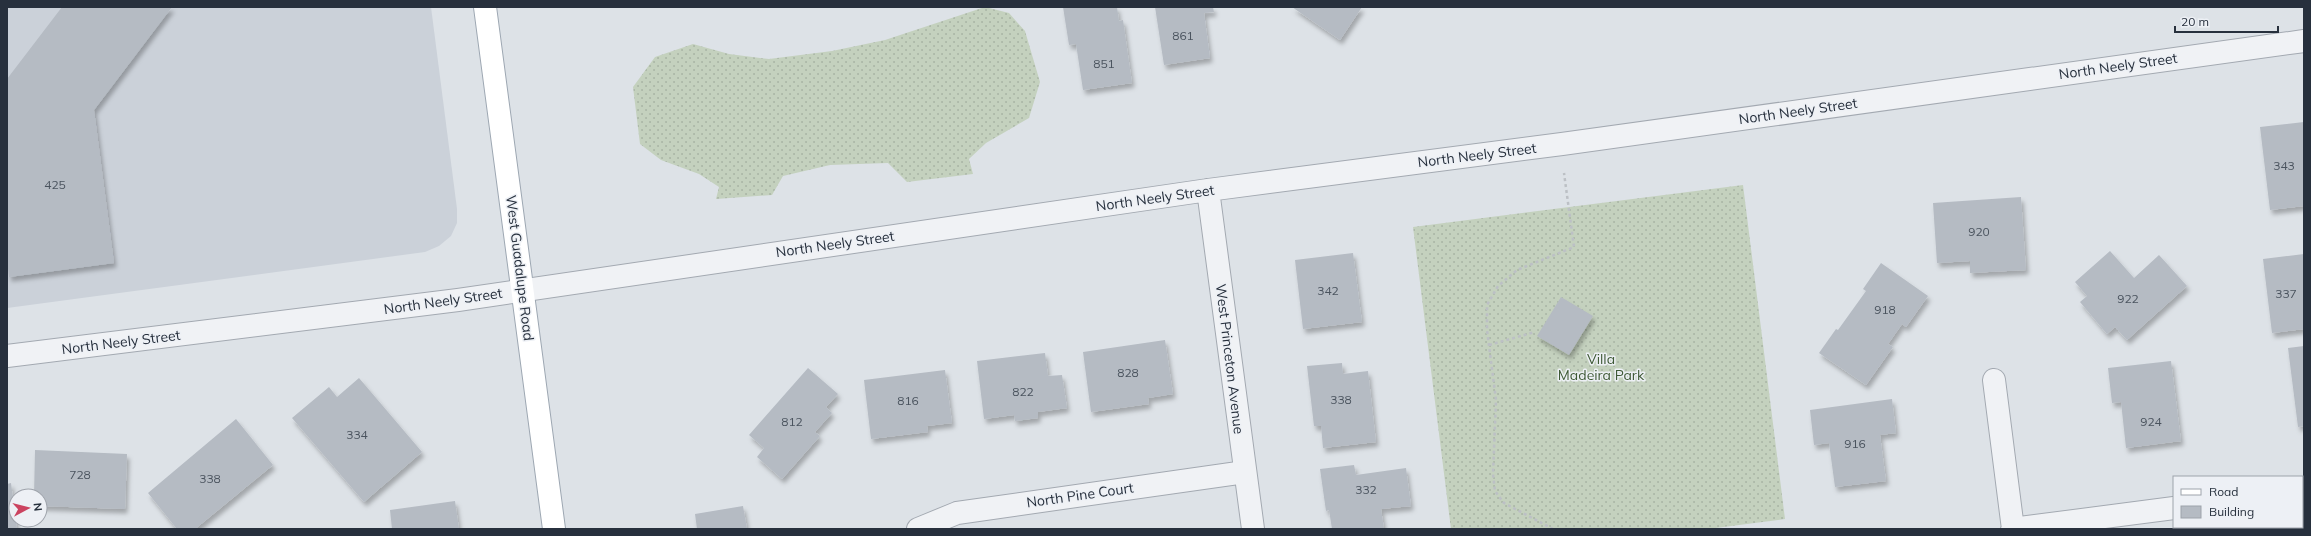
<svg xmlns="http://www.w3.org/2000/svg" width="2311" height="536" font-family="Mulish,sans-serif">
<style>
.built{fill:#cbd1d9}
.grass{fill:url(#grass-dots)}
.building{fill:#b5bbc3;filter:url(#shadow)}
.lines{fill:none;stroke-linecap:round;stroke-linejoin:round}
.minor-casing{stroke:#a3a9b1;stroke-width:24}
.major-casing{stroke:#9da7b2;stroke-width:24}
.path{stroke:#bcc0c5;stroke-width:2.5;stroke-dasharray:3 3;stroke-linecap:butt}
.minor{stroke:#f0f2f5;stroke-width:22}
.major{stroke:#fff;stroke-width:22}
.labels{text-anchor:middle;stroke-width:3;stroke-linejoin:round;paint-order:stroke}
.number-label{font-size:12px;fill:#4a535e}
.street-label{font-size:14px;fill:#27303d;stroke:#edf0f5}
.park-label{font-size:14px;fill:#3e5935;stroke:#edf0f5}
</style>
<defs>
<pattern id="grass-dots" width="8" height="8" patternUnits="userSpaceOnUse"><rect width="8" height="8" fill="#c4d1be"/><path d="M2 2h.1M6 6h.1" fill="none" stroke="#a8b4a4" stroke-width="1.8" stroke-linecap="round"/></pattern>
<filter id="shadow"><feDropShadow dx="2.5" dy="4.5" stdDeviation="2" flood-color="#0004"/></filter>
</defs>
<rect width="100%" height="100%" fill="#dde2e7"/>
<path class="built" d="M 7,7 L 431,7 L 457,209 L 457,223 L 451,236 L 439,246 L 425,252 L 7,308 Z"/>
<path class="grass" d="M 985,7 L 1009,13 L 1025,31 L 1040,82 L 1029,118 L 986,143 L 969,159 L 973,174 L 907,182 L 888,163 L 830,165 L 783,176 L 772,195 L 716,199 L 719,187 L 699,174 L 661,160 L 640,144 L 633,87 L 655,57 L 693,44 L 729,54 L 769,59 L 832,51 L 885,40 Z
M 1743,185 L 1785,519 L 1708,529 L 1451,529 L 1413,227 Z"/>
<path class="building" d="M 62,7 L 172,7 L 94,110 L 114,263 L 9,277 L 7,260 L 7,79 Z
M 1063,7 L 1117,7 L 1119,21 L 1123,20 L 1132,83 L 1083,90 L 1076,44 L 1069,45 Z
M 1155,7 L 1213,7 L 1214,12 L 1204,13 L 1210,58 L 1164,65 Z
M 1292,7 L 1362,7 L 1340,40 Z
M 2304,122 L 2304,206 L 2270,210 L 2260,127 Z
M 2021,197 L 2026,270 L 1970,273 L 1970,261 L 1937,263 L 1933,203 Z
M 2110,251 L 2134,278 L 2159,255 L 2187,286 L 2127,340 L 2115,327 L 2107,334 L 2080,302 L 2087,296 L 2075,282 Z
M 1353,253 L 1362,322 L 1303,329 L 1295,260 Z
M 2304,254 L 2304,329 L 2272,333 L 2263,259 Z
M 1881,263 L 1928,296 L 1906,327 L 1902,324 L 1888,344 L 1893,347 L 1866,385 L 1819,353 L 1836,329 L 1838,330 L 1866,291 L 1863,289 Z
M 1561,297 L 1593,316 L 1569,355 L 1537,336 Z
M 1165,340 L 1173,394 L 1148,398 L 1149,404 L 1091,412 L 1083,352 Z
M 2304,346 L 2304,426 L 2298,427 L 2288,348 Z
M 1045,353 L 1048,376 L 1062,375 L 1067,408 L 1038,412 L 1038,418 L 1015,421 L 1014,415 L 984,419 L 977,361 Z
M 2171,361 L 2181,441 L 2126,448 L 2121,402 L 2112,403 L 2108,368 Z
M 1342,363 L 1343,374 L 1368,371 L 1376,442 L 1323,448 L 1321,426 L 1314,426 L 1307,366 Z
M 808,368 L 838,394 L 826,407 L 832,413 L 815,432 L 820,436 L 782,479 L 757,457 L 764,448 L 749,435 Z
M 945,370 L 952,423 L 927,426 L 928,432 L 871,439 L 864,380 Z
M 359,378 L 422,452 L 364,502 L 292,418 L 329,387 L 337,397 Z
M 1892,399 L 1896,433 L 1880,435 L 1886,481 L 1835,487 L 1829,443 L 1814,445 L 1810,410 Z
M 236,419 L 273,465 L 195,529 L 177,529 L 148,493 Z
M 35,450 L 127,454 L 125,509 L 40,506 L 40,496 L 34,496 Z
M 1354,465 L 1356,475 L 1406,468 L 1411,506 L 1381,509 L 1384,529 L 1332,529 L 1329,510 L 1326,511 L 1320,469 Z
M 11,483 L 17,529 L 7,529 L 7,484 Z
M 455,501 L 459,529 L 392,529 L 390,510 Z
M 743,506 L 747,529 L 697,529 L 695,514 Z"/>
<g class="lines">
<g class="minor-casing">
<path id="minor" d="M 1208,190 L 1253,529
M 7,356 L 458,300 L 1208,190 L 1562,144 L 2304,41
M 1994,380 L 2013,529
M 2302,492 L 2304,492
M 918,529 L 957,513 L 1245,472
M 2012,529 L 2174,508"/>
</g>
<g class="major-casing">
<path id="major" d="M 485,7 L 554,529"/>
</g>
<path class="path" d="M 1489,345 L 1535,332
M 1553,529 L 1504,503 L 1495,491 L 1493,474 L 1496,400 L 1487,330 L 1487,305 L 1498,286 L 1517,270 L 1574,247 L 1564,173"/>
<use href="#minor" class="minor"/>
<use href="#major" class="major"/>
</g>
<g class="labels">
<g class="number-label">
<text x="1183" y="40">861</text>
<text x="1104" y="68">851</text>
<text x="2284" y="170">343</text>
<text x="55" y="189">425</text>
<text x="1979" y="236">920</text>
<text x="1328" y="295">342</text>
<text x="2286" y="298">337</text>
<text x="2128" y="303">922</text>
<text x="1885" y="314">918</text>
<text x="1128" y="377">828</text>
<text x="1023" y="396">822</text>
<text x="1341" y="404">338</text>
<text x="908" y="405">816</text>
<text x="792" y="426">812</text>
<text x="2151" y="426">924</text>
<text x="357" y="439">334</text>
<text x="1855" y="448">916</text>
<text x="80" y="479">728</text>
<text x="210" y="483">338</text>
<text x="1366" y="494">332</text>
</g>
<g class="street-label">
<text transform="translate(2118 66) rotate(-8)" y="5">North Neely Street</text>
<text transform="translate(1798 111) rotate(-8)" y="5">North Neely Street</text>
<text transform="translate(1477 155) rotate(-7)" y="5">North Neely Street</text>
<text transform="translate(1155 198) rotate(-8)" y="5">North Neely Street</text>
<text transform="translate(835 244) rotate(-8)" y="5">North Neely Street</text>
<text transform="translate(520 268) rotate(83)" y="5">West Guadalupe Road</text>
<text transform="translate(443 301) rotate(-8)" y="5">North Neely Street</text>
<text transform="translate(121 342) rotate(-7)" y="5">North Neely Street</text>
<text transform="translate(1230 359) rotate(83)" y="5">West Princeton Avenue</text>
<text transform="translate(1080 495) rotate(-8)" y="5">North Pine Court</text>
</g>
<g class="park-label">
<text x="1601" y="364">Villa<tspan x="1601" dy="16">Madeira Park</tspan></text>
</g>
</g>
<rect width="2311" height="536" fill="none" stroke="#27303d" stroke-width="16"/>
<rect x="2173" y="476" width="130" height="52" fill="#edf0f5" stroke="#9ea3ab"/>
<rect x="2181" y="489" width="20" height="6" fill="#ffffff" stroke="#9ea3ab"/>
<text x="2209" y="496" font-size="12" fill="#27303d">Road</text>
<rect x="2181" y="506" width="20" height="12" fill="#b5bbc3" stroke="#9ea3ab"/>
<text x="2209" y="516" font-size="12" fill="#27303d">Building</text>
<g transform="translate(28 508) rotate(83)"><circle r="19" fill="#edf0f5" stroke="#9ea3ab"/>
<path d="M0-3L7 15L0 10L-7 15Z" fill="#cb4360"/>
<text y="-6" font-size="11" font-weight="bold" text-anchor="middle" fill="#27303d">N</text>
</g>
<path d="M2175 26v6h103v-6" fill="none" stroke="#27303d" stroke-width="2"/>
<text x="2181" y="26" font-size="12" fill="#27303d" stroke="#edf0f5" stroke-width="3" paint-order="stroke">20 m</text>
</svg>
